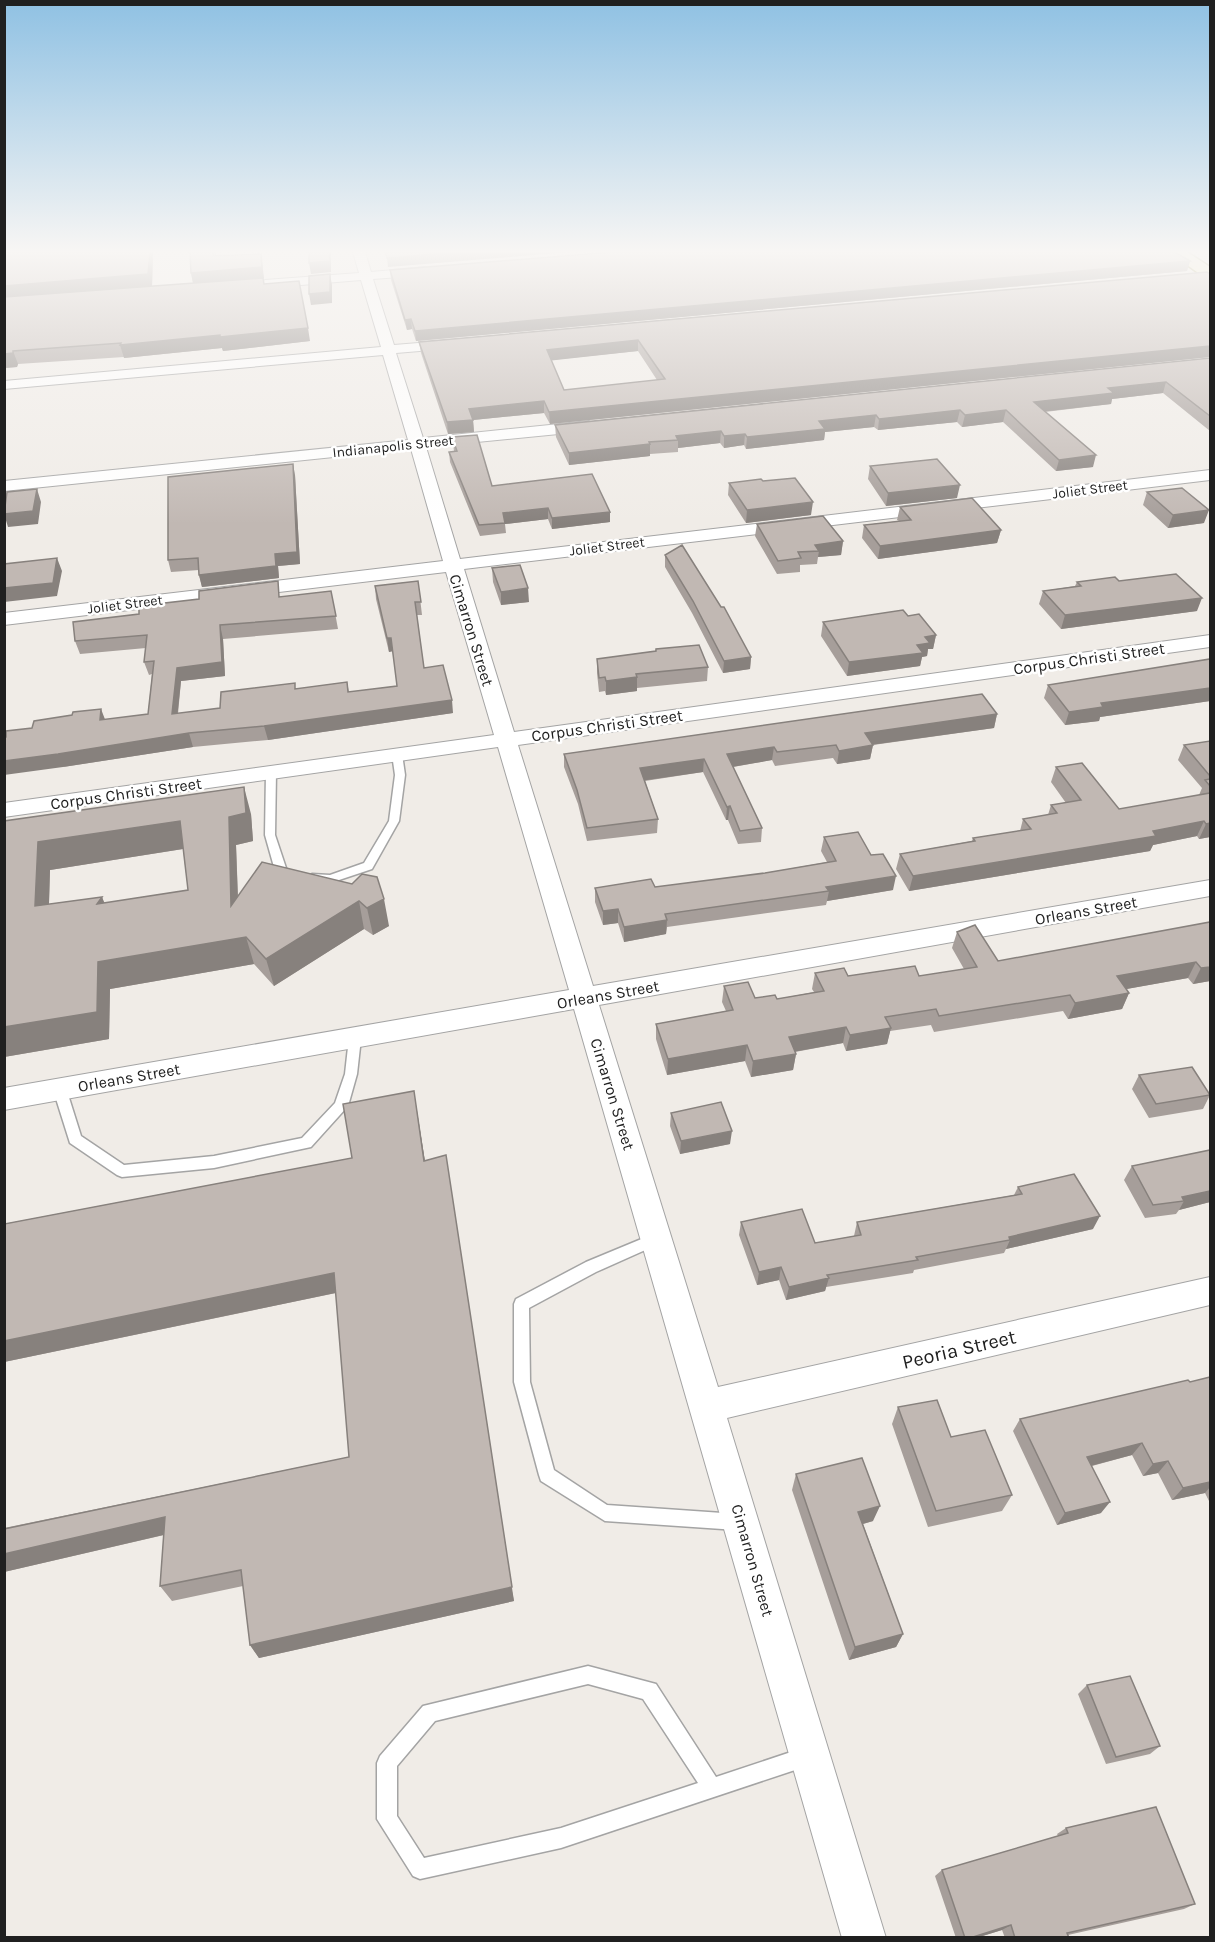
<svg xmlns="http://www.w3.org/2000/svg" width="1215" height="1942" font-family="Karla,sans-serif">
<style>
.lines{fill:none;stroke-linecap:round;stroke-linejoin:round}
.service-casing{stroke:#a4a4a4;stroke-width:3}
.minor-casing{stroke:#a4a4a4;stroke-width:2}
.secondary-casing{stroke:#727409;stroke-width:3}
.service{fill:#fff;fill-rule:evenodd}
.minor{fill:#fff;fill-rule:evenodd}
.secondary{fill:#f7f5bd;fill-rule:evenodd}
.wall{fill:#a69e9a;fill-rule:evenodd}
.shaded-wall{fill:#87817d}
.building{fill:#c1b8b3;stroke:#87817d;stroke-width:1.5;fill-rule:evenodd}
.labels{text-anchor:middle;stroke-width:5;stroke-linejoin:round;paint-order:stroke}
.far-street-label{font-size:14px;fill:#202020;stroke:#fff}
.street-label{font-size:16px;fill:#202020;stroke:#fff}
.near-street-label{font-size:20px;fill:#202020;stroke:#fff}
</style>
<rect width="100%" height="100%" fill="#f0ece7"/>
<g class="lines">
<g class="service-casing">
<path id="service" d="M 397,751 L 402,754 L 405,775 L 399,821 L 372,869 L 330,883 L 312,880 L 310,877 L 312,874 L 330,875 L 364,863 L 389,821 L 395,775 L 392,754 Z
M 271,769 L 276,772 L 275,835 L 287,871 L 294,872 L 296,875 L 290,879 L 278,877 L 276,874 L 265,835 L 266,772 Z
M 355,1033 L 359,1035 L 361,1038 L 357,1074 L 348,1106 L 311,1147 L 214,1168 L 122,1177 L 117,1175 L 70,1143 L 53,1089 L 55,1085 L 60,1084 L 65,1085 L 81,1136 L 124,1165 L 214,1156 L 302,1138 L 335,1103 L 345,1074 L 349,1038 L 351,1035 Z
M 656,1233 L 661,1235 L 663,1239 L 661,1243 L 596,1272 L 529,1308 L 530,1382 L 554,1470 L 607,1505 L 737,1514 L 743,1516 L 745,1522 L 743,1528 L 737,1530 L 605,1521 L 541,1481 L 539,1475 L 514,1382 L 514,1304 L 516,1299 L 586,1262 Z
M 588,1666 L 656,1684 L 716,1777 L 806,1747 L 813,1750 L 816,1757 L 813,1764 L 561,1848 L 420,1879 L 413,1876 L 377,1819 L 377,1763 L 380,1756 L 423,1706 ZM 588,1684 L 643,1699 L 698,1783 L 561,1828 L 424,1858 L 397,1816 L 397,1766 L 435,1721 Z"/>
</g>
<g class="minor-casing">
<path id="minor" d="M 353,252 L 365,252 L 371,272 L 426,267 L 432,271 L 426,275 L 373,279 L 394,345 L 455,340 L 462,344 L 455,348 L 396,353 L 423,438 L 589,421 L 597,426 L 589,431 L 426,447 L 460,559 L 1210,470 L 1210,480 L 464,569 L 514,732 L 1210,635 L 1210,647 L 518,745 L 593,986 L 1210,880 L 1210,896 L 599,1005 L 718,1387 L 1210,1277 L 1210,1305 L 727,1418 L 886,1938 L 842,1938 L 574,1009 L 4,1110 L 4,1088 L 569,990 L 498,747 L 4,817 L 4,803 L 494,735 L 446,572 L 4,625 L 4,613 L 443,561 L 411,449 L 4,491 L 4,481 L 408,440 L 383,355 L 4,389 L 4,381 L 381,347 L 361,280 L 265,288 L 259,284 L 265,280 L 359,273 Z"/>
</g>
<g class="secondary-casing">
<path id="secondary" d="M 1169,252 L 1187,252 L 1210,267 L 1210,279 L 1204,277 Z"/>
</g>
<use href="#service" class="service"/>
<use href="#minor" class="minor"/>
<use href="#secondary" class="secondary"/>
</g>
<path class="wall" d="M 4,252 L 153,252 L 152,286 L 193,283 L 191,273 L 190,252 L 216,252 L 216,256 L 261,254 L 264,284 L 310,341 L 223,351 L 222,348 L 124,358 L 124,357 L 18,364 L 17,367 L 4,368 Z
M 1190,261 L 1187,271 L 416,341 L 412,329 L 407,330 L 391,280 L 390,270 Z
M 1210,274 L 1210,357 L 550,424 L 544,413 L 473,420 L 474,432 L 448,434 L 421,353 L 419,342 ZM 638,351 L 657,380 L 564,390 L 551,360 Z
M 1210,358 L 1210,431 L 1163,393 L 1112,399 L 1111,404 L 1045,412 L 1093,467 L 1056,471 L 1003,422 L 962,427 L 957,422 L 878,430 L 874,427 L 825,432 L 824,440 L 746,449 L 744,445 L 724,448 L 720,443 L 678,448 L 678,452 L 650,454 L 650,456 L 569,465 L 556,437 L 555,425 Z
M 452,437 L 492,486 L 610,512 L 610,522 L 552,529 L 548,519 L 505,524 L 506,533 L 480,536 L 450,462 L 449,452 L 454,451 Z
M 870,466 L 957,498 L 886,506 L 868,479 Z
M 295,475 L 300,564 L 278,566 L 279,578 L 202,587 L 199,575 L 199,570 L 171,572 L 168,560 Z
M 763,481 L 811,515 L 746,523 L 728,495 L 729,483 Z
M 1147,492 L 1204,523 L 1168,528 L 1143,505 Z
M 900,507 L 1001,530 L 997,543 L 878,559 L 862,538 L 864,525 L 899,521 L 897,520 Z
M 757,524 L 843,541 L 841,555 L 818,557 L 817,564 L 800,565 L 800,572 L 777,574 L 755,536 Z
M 665,555 L 751,657 L 750,669 L 723,673 L 692,613 L 665,567 Z
M 492,568 L 529,602 L 501,605 L 493,582 Z
M 418,581 L 422,615 L 417,615 L 424,668 L 453,713 L 268,740 L 193,747 L 63,767 L 148,714 L 152,674 L 149,675 L 144,662 L 146,648 L 80,654 L 75,641 L 281,597 L 331,591 L 338,629 L 223,639 L 225,676 L 181,681 L 178,714 L 220,708 L 296,689 L 347,682 L 349,692 L 397,686 L 393,651 L 389,652 L 376,599 L 375,586 Z
M 1119,581 L 1197,611 L 1061,629 L 1039,604 L 1043,591 L 1075,586 L 1077,582 Z
M 908,616 L 936,635 L 933,649 L 928,649 L 927,656 L 922,657 L 920,666 L 847,676 L 821,636 L 823,622 Z
M 656,649 L 708,667 L 707,681 L 637,688 L 637,691 L 606,695 L 605,691 L 599,692 L 597,673 L 597,659 L 655,651 Z
M 1210,659 L 1210,701 L 1100,717 L 1099,721 L 1065,725 L 1044,698 L 1048,685 Z
M 997,714 L 994,728 L 873,745 L 870,759 L 837,764 L 833,758 L 775,766 L 772,760 L 733,767 L 762,828 L 761,842 L 738,844 L 728,820 L 726,820 L 703,772 L 645,781 L 658,819 L 657,833 L 587,841 L 578,804 L 564,767 L 564,754 Z
M 1210,741 L 1210,837 L 1199,839 L 1197,836 L 1153,845 L 1150,851 L 909,891 L 896,869 L 900,854 L 972,841 L 973,838 L 1020,831 L 1023,819 L 1048,815 L 1051,805 L 1066,803 L 1051,782 L 1056,767 L 1119,809 L 1199,795 L 1202,788 L 1178,760 L 1184,745 Z
M 251,814 L 253,841 L 236,845 L 238,896 L 352,884 L 389,926 L 373,935 L 364,929 L 274,986 L 254,964 L 110,989 L 109,1039 L 4,1057 L 4,821 ZM 183,849 L 188,890 L 104,903 L 102,897 L 49,904 L 50,870 Z
M 824,837 L 871,855 L 893,890 L 827,901 L 826,905 L 667,927 L 666,934 L 624,942 L 618,923 L 603,925 L 595,902 L 595,888 L 655,887 L 765,873 L 827,862 L 821,851 Z
M 1210,922 L 1210,981 L 1193,984 L 1188,978 L 1126,989 L 1129,993 L 1122,1009 L 1068,1019 L 1063,1011 L 934,1032 L 931,1025 L 890,1031 L 887,1044 L 846,1051 L 843,1043 L 795,1052 L 796,1054 L 793,1070 L 751,1077 L 745,1061 L 667,1075 L 656,1039 L 656,1024 L 726,1011 L 722,1002 L 724,986 L 755,998 L 777,999 L 814,992 L 812,989 L 815,973 L 848,976 L 919,976 L 964,969 L 952,948 L 957,932 L 998,961 Z
M 1139,1075 L 1210,1095 L 1203,1109 L 1149,1118 L 1132,1089 Z
M 417,1111 L 425,1161 L 514,1601 L 259,1658 L 250,1645 L 243,1586 L 172,1601 L 160,1586 L 164,1535 L 4,1572 L 4,1528 L 349,1457 L 336,1293 L 4,1362 L 4,1224 L 352,1158 Z
M 671,1113 L 730,1144 L 680,1154 L 670,1126 Z
M 1210,1150 L 1210,1202 L 1179,1210 L 1176,1214 L 1145,1218 L 1124,1180 L 1132,1166 Z
M 1018,1187 L 1093,1229 L 1006,1249 L 1004,1253 L 914,1270 L 913,1273 L 826,1287 L 825,1291 L 786,1300 L 779,1280 L 757,1285 L 739,1235 L 741,1222 L 815,1243 L 854,1236 L 857,1222 L 1014,1195 Z
M 1210,1377 L 1210,1503 L 1205,1493 L 1172,1500 L 1158,1473 L 1143,1476 L 1132,1455 L 1092,1466 L 1101,1513 L 1057,1525 L 1013,1431 L 1020,1419 L 1190,1382 Z
M 898,1407 L 951,1437 L 1012,1495 L 1002,1511 L 928,1527 L 892,1424 Z
M 796,1474 L 873,1521 L 863,1524 L 903,1634 L 896,1647 L 849,1660 L 792,1490 Z
M 1087,1685 L 1160,1746 L 1150,1754 L 1106,1764 L 1078,1694 Z
M 1066,1828 L 1195,1904 L 1184,1909 L 1068,1935 L 1069,1938 L 1005,1938 L 1002,1930 L 976,1938 L 956,1938 L 935,1876 L 942,1870 L 1058,1836 L 1057,1834 Z"/>
<path class="shaded-wall" d="M 150,252 L 153,252 L 152,287 L 4,299 L 4,286 Z
M 329,252 L 331,252 L 331,272 L 311,274 L 309,263 Z
M 457,252 L 571,252 L 388,267 L 387,258 Z
M 261,254 L 264,278 L 193,283 L 191,273 Z
M 1190,261 L 1187,271 L 416,341 L 415,331 Z
M 330,274 L 332,285 L 332,303 L 311,305 L 309,294 Z
M 411,319 L 412,329 L 407,330 L 405,320 Z
M 308,328 L 310,341 L 223,351 L 222,348 L 124,358 L 120,345 L 220,335 Z
M 638,340 L 638,351 L 547,361 L 547,350 Z
M 1210,346 L 1210,357 L 550,424 L 549,412 Z
M 13,351 L 18,364 L 17,367 L 4,368 L 4,354 Z
M 1166,382 L 1163,393 L 1112,399 L 1111,404 L 1031,413 L 1034,402 L 1108,388 Z
M 544,401 L 544,413 L 473,420 L 474,432 L 448,434 L 447,422 L 469,409 Z
M 960,410 L 957,422 L 878,430 L 879,419 Z
M 1006,410 L 1003,422 L 962,427 L 965,415 Z
M 876,415 L 874,427 L 825,432 L 824,440 L 746,449 L 747,437 L 819,421 Z
M 721,431 L 720,443 L 678,448 L 678,440 L 676,436 Z
M 745,434 L 744,445 L 724,448 L 724,436 Z
M 650,444 L 650,456 L 569,465 L 569,453 Z
M 1096,455 L 1093,467 L 1056,471 L 1059,460 Z
M 293,464 L 295,475 L 300,564 L 278,566 L 279,578 L 202,587 L 199,575 L 275,554 Z
M 960,485 L 957,498 L 886,506 L 888,493 Z
M 37,489 L 41,502 L 38,524 L 8,527 L 4,514 Z
M 813,502 L 811,515 L 746,523 L 747,510 Z
M 548,508 L 548,519 L 505,524 L 503,513 Z
M 1209,510 L 1204,523 L 1168,528 L 1173,515 Z
M 610,512 L 610,522 L 552,529 L 552,518 Z
M 1001,530 L 997,543 L 878,559 L 880,546 Z
M 843,541 L 841,555 L 818,557 L 819,551 L 815,545 Z
M 57,558 L 62,571 L 57,596 L 4,602 L 4,588 Z
M 528,588 L 529,602 L 501,605 L 501,592 Z
M 1202,598 L 1197,611 L 1061,629 L 1065,615 Z
M 220,625 L 223,639 L 225,676 L 181,681 L 176,728 L 172,714 L 177,668 Z
M 936,635 L 933,649 L 928,649 L 927,656 L 922,657 L 920,666 L 847,676 L 849,662 L 917,645 L 925,637 Z
M 387,638 L 391,638 L 393,651 L 389,652 Z
M 751,657 L 750,669 L 723,673 L 724,661 Z
M 637,677 L 637,691 L 606,695 L 606,681 Z
M 1210,688 L 1210,701 L 1100,717 L 1099,721 L 1065,725 L 1069,712 L 1101,703 Z
M 452,700 L 453,713 L 268,740 L 264,726 Z
M 101,709 L 106,722 L 100,720 Z
M 997,714 L 994,728 L 863,746 L 865,733 Z
M 189,733 L 193,747 L 63,767 L 4,775 L 4,761 Z
M 873,745 L 870,759 L 837,764 L 839,751 Z
M 774,747 L 772,760 L 726,768 L 727,754 Z
M 704,759 L 703,772 L 640,781 L 640,768 Z
M 244,787 L 251,814 L 253,841 L 236,845 L 239,933 L 231,906 L 229,817 Z
M 730,806 L 728,820 L 726,820 L 727,807 Z
M 180,821 L 189,848 L 50,870 L 48,933 L 35,906 L 38,842 Z
M 1204,821 L 1197,836 L 1153,845 L 1150,851 L 909,891 L 913,876 Z
M 1210,823 L 1210,837 L 1199,839 L 1206,824 Z
M 896,876 L 893,890 L 827,901 L 829,891 L 826,887 Z
M 102,897 L 113,924 L 97,904 Z
M 384,899 L 389,926 L 373,935 L 367,908 Z
M 359,901 L 364,929 L 274,986 L 266,959 Z
M 618,909 L 618,923 L 603,925 L 603,911 Z
M 667,920 L 666,934 L 624,942 L 624,927 Z
M 246,937 L 254,964 L 110,989 L 109,1039 L 4,1057 L 4,1027 L 98,962 Z
M 1196,962 L 1188,978 L 1110,992 L 1117,976 Z
M 1210,967 L 1210,981 L 1193,984 L 1201,968 Z
M 1129,993 L 1122,1009 L 1068,1019 L 1075,1003 Z
M 846,1027 L 843,1043 L 787,1053 L 789,1037 Z
M 891,1028 L 887,1044 L 846,1051 L 850,1035 Z
M 747,1045 L 745,1061 L 667,1075 L 668,1059 Z
M 796,1054 L 793,1070 L 751,1077 L 753,1061 Z
M 414,1091 L 417,1111 L 428,1181 L 424,1161 Z
M 732,1131 L 730,1144 L 680,1154 L 681,1141 Z
M 446,1155 L 514,1601 L 259,1658 L 250,1645 L 512,1587 Z
M 1210,1191 L 1210,1202 L 1179,1210 L 1184,1201 L 1182,1197 Z
M 1100,1216 L 1093,1229 L 1006,1249 L 1010,1240 L 1009,1237 Z
M 781,1267 L 779,1280 L 757,1285 L 759,1272 Z
M 334,1273 L 340,1292 L 4,1362 L 4,1341 Z
M 829,1278 L 825,1291 L 786,1300 L 789,1287 Z
M 1142,1443 L 1132,1455 L 1079,1469 L 1087,1457 Z
M 1168,1461 L 1158,1473 L 1143,1476 L 1153,1464 Z
M 1210,1482 L 1210,1487 L 1205,1493 L 1172,1500 L 1183,1488 Z
M 1110,1502 L 1101,1513 L 1057,1525 L 1065,1513 Z
M 880,1506 L 873,1521 L 852,1527 L 858,1512 Z
M 165,1517 L 176,1532 L 4,1572 L 4,1554 Z
M 903,1634 L 896,1647 L 849,1660 L 855,1647 Z
M 1011,1925 L 1002,1930 L 976,1938 L 970,1938 Z"/>
<path class="building" d="M 4,252 L 150,252 L 148,274 L 4,286 Z
M 190,252 L 213,252 L 213,256 L 261,254 L 262,267 L 191,273 Z
M 309,252 L 329,252 L 330,261 L 309,263 Z
M 385,252 L 457,252 L 387,258 Z
M 613,252 L 1175,252 L 1190,261 L 415,331 L 411,319 L 405,320 L 390,270 Z
M 1207,272 L 1210,274 L 1210,346 L 549,412 L 544,401 L 469,409 L 473,420 L 447,422 L 419,342 ZM 638,340 L 665,379 L 564,390 L 547,350 Z
M 330,274 L 330,292 L 309,294 L 309,276 Z
M 263,278 L 264,284 L 299,281 L 308,328 L 220,337 L 220,335 L 120,345 L 121,343 L 13,351 L 13,353 L 4,354 L 4,297 Z
M 1210,358 L 1210,416 L 1166,382 L 1108,388 L 1114,393 L 1034,402 L 1096,455 L 1059,460 L 1006,410 L 965,415 L 960,410 L 879,419 L 876,415 L 819,421 L 825,429 L 747,437 L 745,434 L 724,436 L 721,431 L 676,436 L 678,440 L 649,442 L 650,444 L 569,453 L 555,425 Z
M 477,435 L 492,486 L 592,474 L 610,512 L 552,518 L 548,508 L 503,513 L 505,523 L 479,525 L 449,452 L 457,451 L 452,437 Z
M 937,459 L 960,485 L 888,493 L 870,466 Z
M 293,464 L 297,552 L 275,554 L 276,566 L 199,575 L 198,558 L 168,560 L 168,477 Z
M 795,478 L 813,502 L 747,510 L 729,483 L 761,479 L 763,481 Z
M 1182,488 L 1209,510 L 1173,515 L 1147,492 Z
M 37,489 L 33,511 L 4,514 L 7,492 Z
M 972,498 L 1001,530 L 880,546 L 864,525 L 911,520 L 900,507 Z
M 823,516 L 843,541 L 815,545 L 819,551 L 798,552 L 801,558 L 778,561 L 757,524 Z
M 682,545 L 721,607 L 724,607 L 751,657 L 724,661 L 693,601 L 665,555 Z
M 57,558 L 53,583 L 4,588 L 4,564 Z
M 520,565 L 528,588 L 501,592 L 492,568 Z
M 1176,574 L 1202,598 L 1065,615 L 1043,591 L 1081,586 L 1077,582 L 1115,577 L 1119,581 Z
M 278,581 L 279,597 L 331,591 L 336,616 L 220,625 L 222,662 L 177,668 L 172,714 L 220,708 L 221,692 L 295,683 L 295,689 L 347,682 L 348,692 L 397,686 L 391,638 L 387,638 L 375,586 L 418,581 L 421,602 L 415,602 L 424,668 L 443,665 L 452,700 L 264,726 L 189,733 L 58,754 L 4,761 L 4,738 L 6,737 L 6,731 L 32,728 L 34,721 L 72,715 L 73,712 L 101,709 L 100,720 L 148,714 L 154,661 L 144,662 L 147,635 L 75,641 L 73,622 L 139,614 L 139,606 L 199,599 L 199,591 Z
M 903,610 L 908,616 L 919,614 L 936,635 L 925,637 L 930,643 L 917,645 L 923,653 L 849,662 L 823,622 Z
M 699,645 L 708,667 L 636,674 L 637,677 L 606,681 L 605,677 L 599,678 L 597,659 L 656,651 L 656,649 Z
M 1210,659 L 1210,688 L 1101,703 L 1103,707 L 1069,712 L 1048,685 Z
M 982,694 L 997,714 L 865,733 L 873,745 L 839,751 L 836,745 L 777,752 L 774,747 L 727,754 L 762,828 L 740,831 L 730,806 L 727,807 L 704,759 L 640,768 L 658,819 L 587,828 L 577,790 L 564,754 Z
M 1210,741 L 1210,776 L 1184,745 Z
M 1082,763 L 1119,809 L 1210,793 L 1210,823 L 1206,824 L 1204,821 L 1153,831 L 1156,836 L 913,876 L 900,854 L 975,841 L 973,838 L 1031,829 L 1023,819 L 1057,813 L 1051,805 L 1081,800 L 1056,767 Z
M 1210,779 L 1210,786 L 1205,780 Z
M 244,787 L 246,813 L 229,817 L 231,906 L 262,862 L 352,884 L 362,874 L 377,877 L 384,899 L 367,908 L 359,901 L 266,959 L 246,937 L 98,962 L 97,1012 L 4,1027 L 4,821 ZM 180,821 L 188,890 L 97,904 L 102,897 L 35,906 L 38,842 Z
M 858,832 L 871,855 L 883,854 L 896,876 L 826,887 L 829,891 L 665,914 L 667,920 L 624,927 L 618,909 L 603,911 L 595,888 L 651,879 L 655,887 L 765,873 L 836,861 L 824,837 Z
M 1210,922 L 1210,967 L 1201,968 L 1196,962 L 1117,976 L 1129,993 L 1075,1003 L 1070,995 L 939,1016 L 936,1009 L 885,1017 L 891,1028 L 850,1035 L 846,1027 L 789,1037 L 796,1054 L 753,1061 L 747,1045 L 668,1059 L 656,1024 L 733,1010 L 724,986 L 748,982 L 755,998 L 775,995 L 777,999 L 824,991 L 815,973 L 844,968 L 848,976 L 915,966 L 919,976 L 977,967 L 957,932 L 975,925 L 998,961 Z
M 1192,1067 L 1210,1095 L 1156,1104 L 1139,1075 Z
M 414,1091 L 424,1161 L 446,1155 L 512,1587 L 250,1645 L 241,1570 L 160,1586 L 165,1517 L 4,1554 L 4,1529 L 349,1457 L 334,1273 L 4,1341 L 4,1224 L 352,1158 L 343,1104 Z
M 721,1102 L 732,1131 L 681,1141 L 671,1113 Z
M 1210,1150 L 1210,1191 L 1182,1197 L 1184,1201 L 1153,1205 L 1132,1166 Z
M 1074,1174 L 1100,1216 L 1009,1237 L 1010,1240 L 916,1257 L 918,1260 L 827,1275 L 829,1278 L 789,1287 L 781,1267 L 759,1272 L 741,1222 L 802,1209 L 815,1243 L 861,1235 L 857,1222 L 1022,1194 L 1018,1187 Z
M 1210,1377 L 1210,1482 L 1183,1488 L 1168,1461 L 1153,1464 L 1142,1443 L 1087,1457 L 1110,1502 L 1065,1513 L 1020,1419 L 1188,1380 L 1190,1382 Z
M 937,1400 L 951,1437 L 985,1430 L 1012,1495 L 936,1511 L 898,1407 Z
M 862,1458 L 880,1506 L 858,1512 L 903,1634 L 855,1647 L 796,1474 Z
M 1130,1676 L 1160,1746 L 1116,1757 L 1087,1685 Z
M 1156,1807 L 1195,1904 L 1067,1933 L 1069,1938 L 1015,1938 L 1011,1925 L 970,1938 L 965,1938 L 942,1870 L 1068,1833 L 1066,1828 Z"/>
<linearGradient id="sky" x2="0" y2="1"><stop stop-color="#8fc1e3"/><stop offset="0.48" stop-color="#f8f6f4"/><stop offset="1" stop-color="#f8f6f4" stop-opacity="0"/></linearGradient>
<rect width="1215" height="524" fill="url(#sky)"/>
<g class="labels">
<g class="far-street-label">
<text transform="translate(393 446) rotate(-6)" y="5">Indianapolis Street</text>
<text transform="translate(1090 489) rotate(-7)" y="5">Joliet Street</text>
<text transform="translate(607 546) rotate(-7)" y="5">Joliet Street</text>
<text transform="translate(125 604) rotate(-7)" y="5">Joliet Street</text>
</g>
<g class="street-label">
<text transform="translate(472 630) rotate(73)" y="6">Cimarron Street</text>
<text transform="translate(1089 658) rotate(-8)" y="6">Corpus Christi Street</text>
<text transform="translate(607 725) rotate(-8)" y="6">Corpus Christi Street</text>
<text transform="translate(126 793) rotate(-8)" y="6">Corpus Christi Street</text>
<text transform="translate(1086 910) rotate(-10)" y="6">Orleans Street</text>
<text transform="translate(608 994) rotate(-10)" y="6">Orleans Street</text>
<text transform="translate(129 1077) rotate(-10)" y="6">Orleans Street</text>
<text transform="translate(613 1094) rotate(73)" y="6">Cimarron Street</text>
<text transform="translate(753 1560) rotate(74)" y="6">Cimarron Street</text>
</g>
<g class="near-street-label">
<text transform="translate(959 1349) rotate(-13)" y="7">Peoria Street</text>
</g>
</g>
<rect width="1215" height="1942" fill="none" stroke="#202020" stroke-width="12"/>
</svg>
